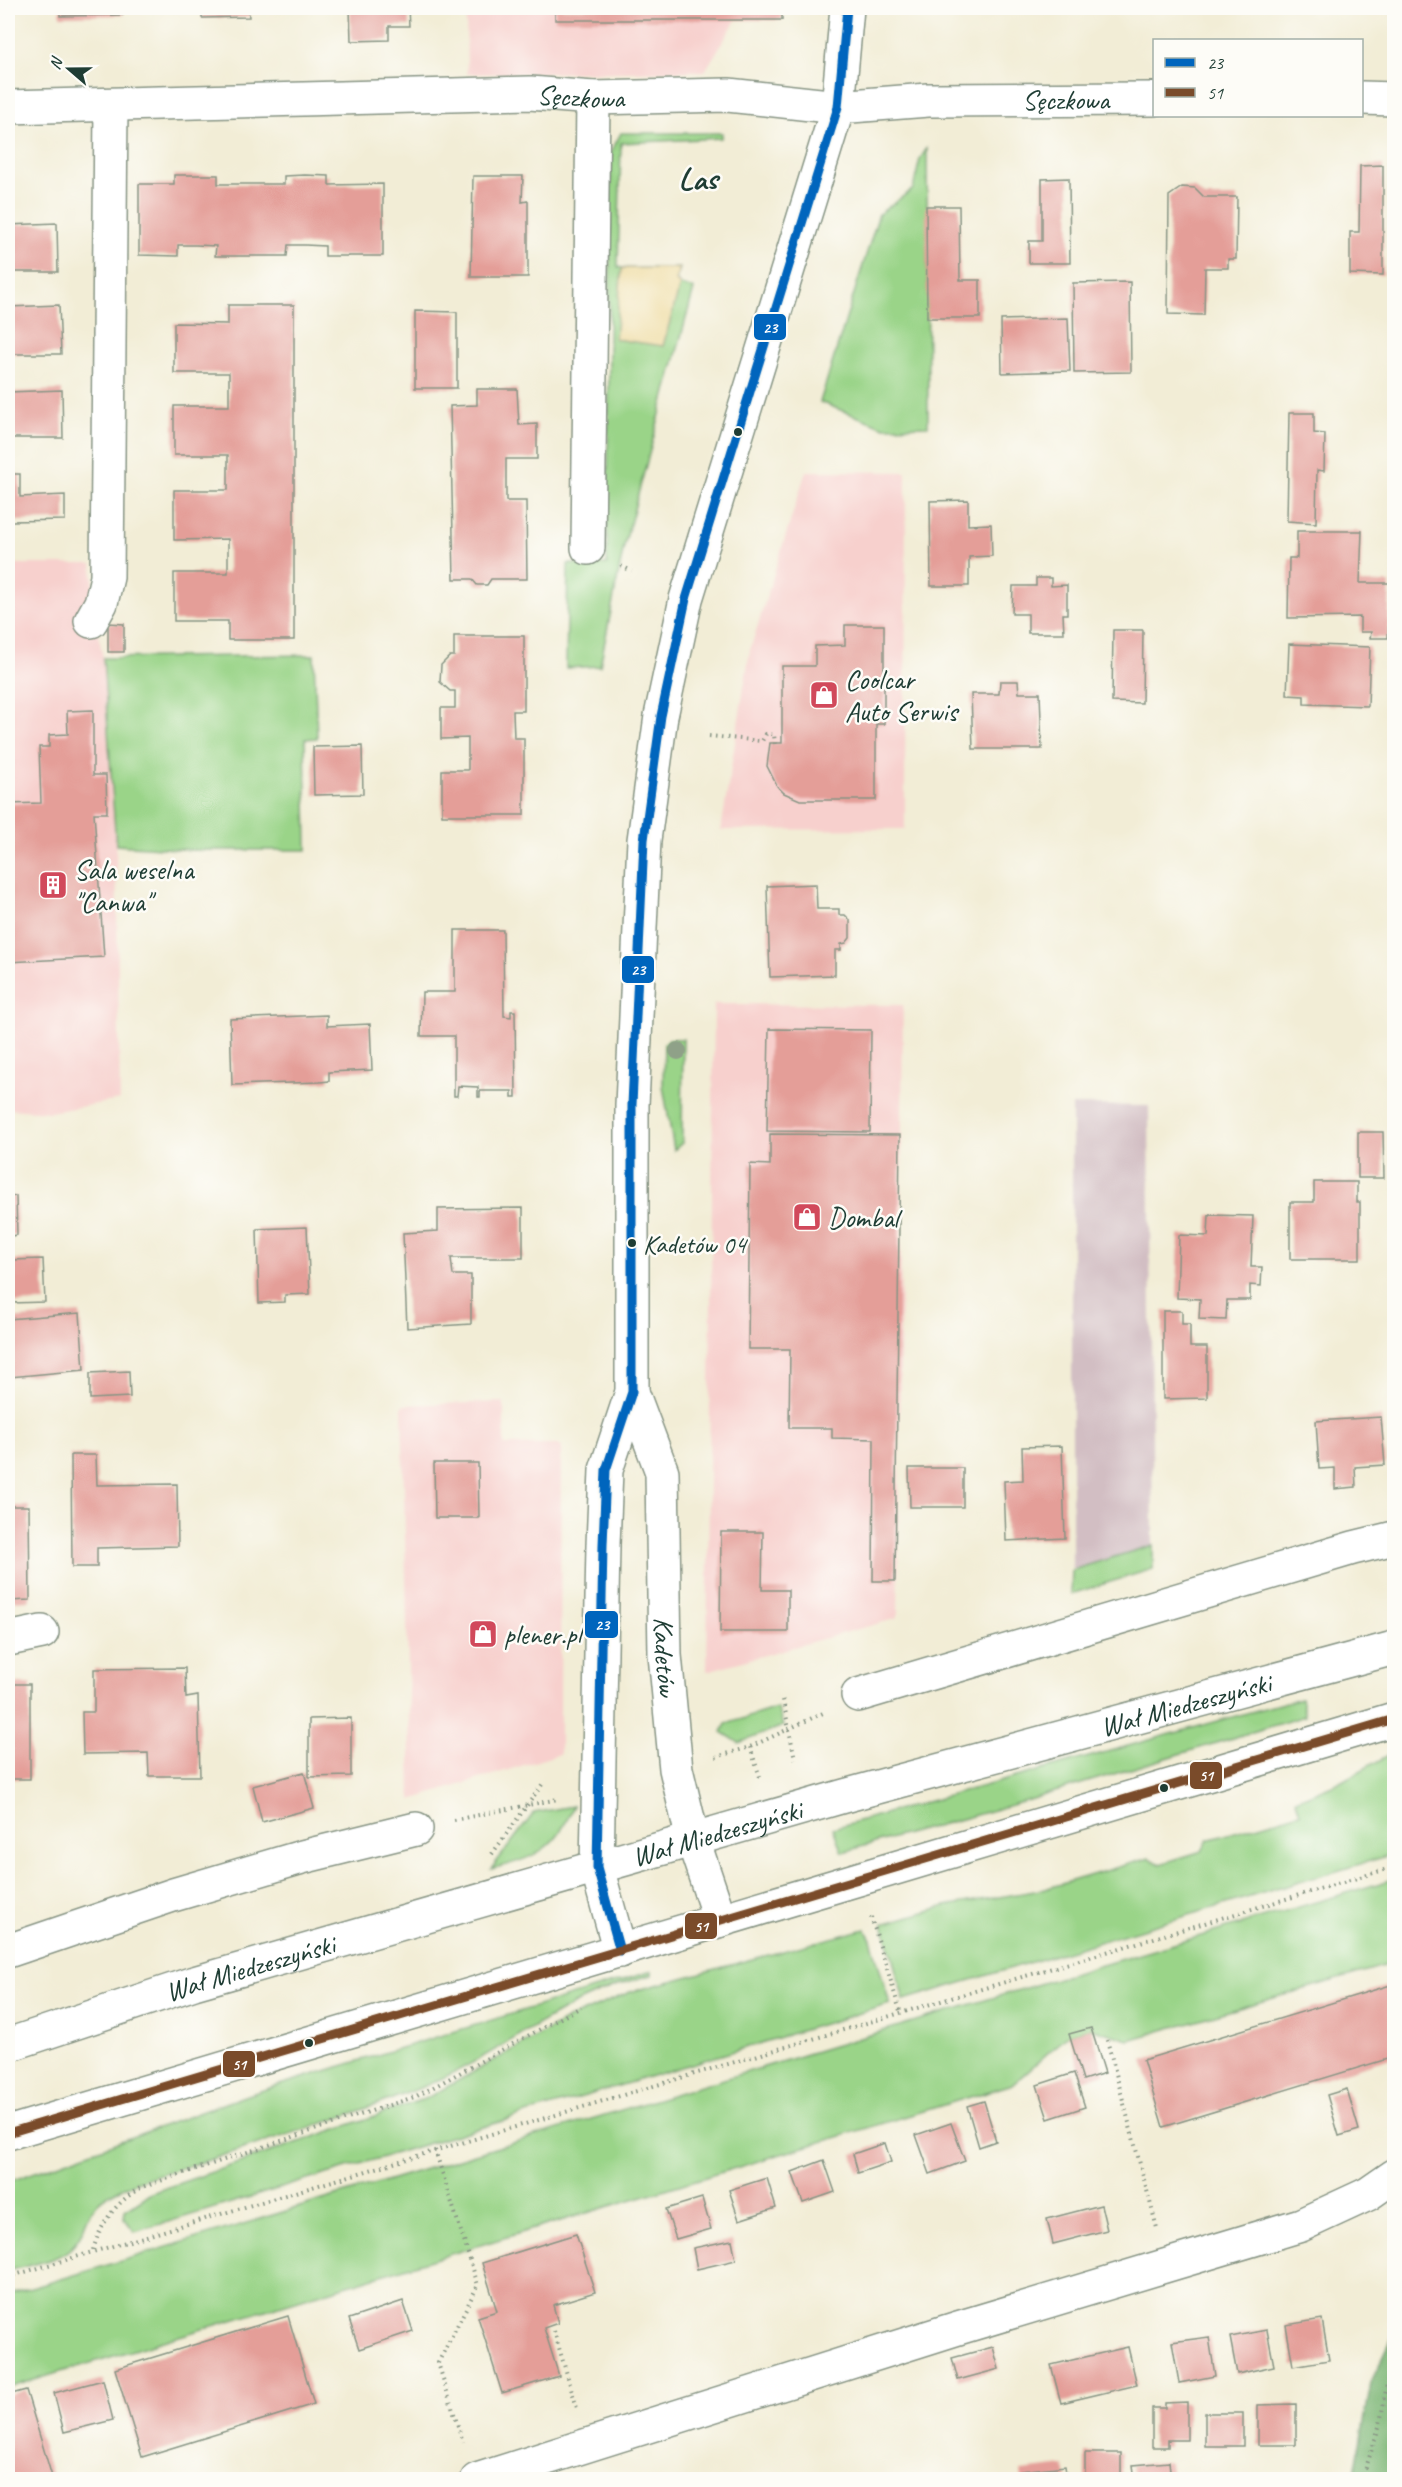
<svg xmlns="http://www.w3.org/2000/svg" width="1402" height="2487" font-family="Caveat,sans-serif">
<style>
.built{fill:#f7d0cd}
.industrial{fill:#d2bec3}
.green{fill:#9ad488;stroke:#5c885e;stroke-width:1.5}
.forest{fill:#7bb674;stroke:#4d7a54;stroke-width:1.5}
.sand{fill:#eeda9e;stroke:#868c69;stroke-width:1.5}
.building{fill:#e49e98}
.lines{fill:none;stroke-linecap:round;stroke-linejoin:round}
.minor-casing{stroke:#889585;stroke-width:36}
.major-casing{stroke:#889585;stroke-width:36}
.path{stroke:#889585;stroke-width:4;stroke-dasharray:1.5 4.5;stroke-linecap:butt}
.minor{stroke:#fff;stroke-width:33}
.major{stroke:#fff;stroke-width:33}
.bus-1-casing{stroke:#fdfcf7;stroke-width:14}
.bus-2-casing{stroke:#fdfcf7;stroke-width:14}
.bus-1{stroke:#0065bd;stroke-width:9}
.bus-2{stroke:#7a4b2a;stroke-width:9}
.tree{fill:#8fa188}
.bus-dot{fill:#1f3d34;stroke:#fdfcf7;stroke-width:2}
.labels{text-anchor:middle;stroke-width:5;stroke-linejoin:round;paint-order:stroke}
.bus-label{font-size:26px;fill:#1f3d34;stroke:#fdfcf7;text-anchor:start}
.street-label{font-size:28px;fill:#1f3d34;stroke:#fdfcf7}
.poi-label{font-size:28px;fill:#1f3d34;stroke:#fdfcf7;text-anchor:start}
.quarter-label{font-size:32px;font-weight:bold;fill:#1f3d34;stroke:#fdfcf7}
.line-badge{stroke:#fdfcf7;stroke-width:2}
.badge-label{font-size:16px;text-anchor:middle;font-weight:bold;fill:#fff}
</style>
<rect width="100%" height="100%" fill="#fdfcf7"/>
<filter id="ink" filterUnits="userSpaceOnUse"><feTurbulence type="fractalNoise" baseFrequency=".0167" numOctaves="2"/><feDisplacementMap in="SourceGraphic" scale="12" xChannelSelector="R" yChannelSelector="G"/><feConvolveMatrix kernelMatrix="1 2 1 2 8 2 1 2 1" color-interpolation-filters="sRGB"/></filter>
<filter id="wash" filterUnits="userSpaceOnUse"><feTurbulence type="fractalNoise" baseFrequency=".008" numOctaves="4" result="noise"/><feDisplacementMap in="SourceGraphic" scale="24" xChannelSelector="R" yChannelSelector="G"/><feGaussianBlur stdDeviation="1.35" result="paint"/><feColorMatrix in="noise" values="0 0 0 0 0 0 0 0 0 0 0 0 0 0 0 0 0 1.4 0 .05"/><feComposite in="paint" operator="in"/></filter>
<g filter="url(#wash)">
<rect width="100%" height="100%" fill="#f2edd6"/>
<path class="built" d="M 466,8 L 782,8 L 782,20 L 736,20 L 705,71 L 467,74 Z
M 806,471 L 906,472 L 905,829 L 721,830 L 750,650 Z
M 8,564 L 92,564 L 96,621 L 103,658 L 116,845 L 120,1100 L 50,1112 L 8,1109 Z
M 714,1004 L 903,1005 L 898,1618 L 707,1671 Z
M 504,1402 L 504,1445 L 561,1445 L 560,1754 L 411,1800 L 402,1405 Z"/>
<path class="industrial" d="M 1072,1105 L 1149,1106 L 1153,1545 L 1072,1570 Z"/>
<path class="green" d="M 621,133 L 722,133 L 721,138 L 621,143 L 618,267 L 622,268 L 615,339 L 663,346 L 680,285 L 694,289 L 624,546 L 600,666 L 566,668 L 568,564 L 607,564 L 611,152 Z
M 927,148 L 928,426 L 884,427 L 820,402 L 879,214 L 913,189 L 920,159 Z
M 314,655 L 317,738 L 305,739 L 307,850 L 193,850 L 116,845 L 103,658 Z
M 669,1039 L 683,1039 L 682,1143 L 674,1150 L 663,1086 L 664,1044 Z
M 1153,1545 L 1153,1569 L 1071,1594 L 1072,1570 Z
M 1301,1698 L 1305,1716 L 1012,1805 L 842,1852 L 833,1828 Z
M 777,1708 L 783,1726 L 739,1743 L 722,1732 L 726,1724 Z
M 1394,1752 L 1394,1854 L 904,2000 L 883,1924 L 945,1906 L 1041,1890 L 1149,1858 L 1160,1864 L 1202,1851 L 1208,1840 L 1300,1813 L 1296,1800 L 1342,1781 Z
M 573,1806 C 557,1850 532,1859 491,1869 L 534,1813 Z
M 1394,1879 L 1394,1963 L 1129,2040 L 1091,2028 L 1069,2034 L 1013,2084 L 8,2388 L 8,2295 L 1085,1970 Z
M 865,1929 L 871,1939 L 890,2004 L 135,2232 L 124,2218 L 125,2210 L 151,2193 L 427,2098 L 568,2019 L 630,1992 Z
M 652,1971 L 652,1975 C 564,1995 501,2056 420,2088 C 351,2116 279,2137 209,2160 C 177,2170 144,2176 114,2192 C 79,2210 91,2229 71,2248 C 56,2262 27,2265 8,2271 L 8,2182 L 247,2095 Z"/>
<path class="forest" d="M 1394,2334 L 1394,2479 L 1354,2479 L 1371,2382 Z"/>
<path class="sand" d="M 622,268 L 680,268 L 676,280 L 680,285 L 663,346 L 615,339 Z"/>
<g id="blocks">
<path class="building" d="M 60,8 L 123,8 L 123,15 L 60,16 Z
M 202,8 L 248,8 L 249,17 L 202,18 Z
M 350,8 L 408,8 L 409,26 L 389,26 L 389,40 L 351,41 Z
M 555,8 L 782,8 L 782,20 L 555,20 Z
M 1383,165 L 1383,275 L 1350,274 L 1350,232 L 1359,232 L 1360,166 Z
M 174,175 L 218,175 L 218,184 L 284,184 L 284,176 L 305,175 L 329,176 L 329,185 L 383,184 L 383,256 L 325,256 L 325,246 L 305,245 L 288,245 L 287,256 L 215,256 L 216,246 L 196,245 L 178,245 L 178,256 L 139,255 L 139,184 L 174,184 Z
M 473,176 L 523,176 L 522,202 L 528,201 L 528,277 L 471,277 Z
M 1069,178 L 1070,263 L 1029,263 L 1029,241 L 1042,241 L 1042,179 Z
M 1182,187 L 1195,188 L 1204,197 L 1237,197 L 1236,259 L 1228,259 L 1228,268 L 1205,268 L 1204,315 L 1168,314 L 1169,196 Z
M 926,206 L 959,206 L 960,280 L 980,280 L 980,318 L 927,318 Z
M 57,223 L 58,272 L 8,272 L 8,225 Z
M 1130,282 L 1131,372 L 1074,373 L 1073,283 Z
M 59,305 L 61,354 L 8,354 L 8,307 Z
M 228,305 L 294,305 L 294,640 L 228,640 L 228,621 L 174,621 L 174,573 L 228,573 L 228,539 L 174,540 L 174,490 L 228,490 L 228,455 L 174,455 L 174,406 L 229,406 L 229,373 L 174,373 L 174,323 L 228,324 Z
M 415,311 L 457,312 L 457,388 L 415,388 Z
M 1068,318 L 1070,371 L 1002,373 L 1001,320 Z
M 477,389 L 517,389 L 519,425 L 537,424 L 537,459 L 506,459 L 506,501 L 526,501 L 527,579 L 491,579 L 487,585 L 477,585 L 472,579 L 454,579 L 450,406 L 477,405 Z
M 62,390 L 63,438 L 8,438 L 8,392 Z
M 1289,413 L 1314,413 L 1314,433 L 1325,434 L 1324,471 L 1317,470 L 1316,523 L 1287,521 Z
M 8,474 L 20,474 L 20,497 L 65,495 L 65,520 L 11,521 L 11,539 L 8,539 Z
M 968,500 L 968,525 L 991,524 L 992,556 L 969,557 L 969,586 L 931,586 L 930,501 Z
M 1297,531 L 1362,531 L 1360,583 L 1390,583 L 1388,638 L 1370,638 L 1371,632 L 1360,632 L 1360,617 L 1288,618 L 1289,558 L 1297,558 Z
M 1036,578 L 1051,578 L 1051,586 L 1067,585 L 1067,614 L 1063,614 L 1064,633 L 1028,633 L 1028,614 L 1012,614 L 1013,586 L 1036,586 Z
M 108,623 L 124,624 L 124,652 L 108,652 Z
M 845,625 L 884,625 L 884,724 L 876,724 L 876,800 L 800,800 L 784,793 L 777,786 L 767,766 L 770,743 L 782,743 L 782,666 L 815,666 L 815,646 L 845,645 Z
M 1113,630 L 1143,630 L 1142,703 L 1112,702 Z
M 454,636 L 524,636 L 524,711 L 513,711 L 514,738 L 524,738 L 524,815 L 442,815 L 442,770 L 468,770 L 468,738 L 441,739 L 441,708 L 455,708 L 455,691 L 450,691 L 440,682 L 441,665 L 450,656 L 454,656 Z
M 1289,644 L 1370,647 L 1368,706 L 1304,704 L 1304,696 L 1287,695 Z
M 1000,681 L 1018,681 L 1019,693 L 1040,693 L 1042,749 L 973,749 L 971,694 L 999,694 Z
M 93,710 L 93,775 L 106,775 L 107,813 L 94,813 L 104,957 L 8,962 L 8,804 L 41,803 L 39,747 L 49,747 L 49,735 L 68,734 L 67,711 Z
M 362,746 L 363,794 L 314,795 L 313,747 Z
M 816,884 L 817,909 L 839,909 L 839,915 L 845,915 L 850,920 L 850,938 L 846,943 L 841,944 L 841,950 L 835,950 L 835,975 L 770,977 L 767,886 Z
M 455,930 L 503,930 L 504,1016 L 511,1017 L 511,1011 L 515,1011 L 516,1097 L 512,1097 L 512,1091 L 480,1091 L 480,1097 L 478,1097 L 478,1087 L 458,1086 L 457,1096 L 454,1096 L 454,1036 L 421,1036 L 422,992 L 455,992 Z
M 327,1015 L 327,1026 L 370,1024 L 372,1070 L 329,1072 L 329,1081 L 320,1082 L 232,1085 L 230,1019 Z
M 769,1029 L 871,1030 L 870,1132 L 767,1131 Z
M 1358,1132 L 1383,1132 L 1384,1178 L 1358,1178 Z
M 770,1134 L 900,1135 L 895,1581 L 873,1581 L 874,1439 L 832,1438 L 832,1428 L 789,1428 L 790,1349 L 748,1349 L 750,1164 L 770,1165 Z
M 1314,1182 L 1357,1182 L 1357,1202 L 1360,1202 L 1360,1259 L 1290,1259 L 1290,1202 L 1314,1202 Z
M 16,1196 L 17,1235 L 11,1236 L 12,1260 L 43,1259 L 45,1302 L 10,1303 L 8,1297 L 8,1197 Z
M 523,1208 L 523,1258 L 451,1258 L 453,1275 L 471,1275 L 471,1324 L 407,1328 L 403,1233 L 438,1231 L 438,1209 Z
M 1209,1215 L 1253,1216 L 1251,1267 L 1262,1267 L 1261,1286 L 1250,1285 L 1250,1300 L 1227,1300 L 1226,1320 L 1199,1319 L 1200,1299 L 1177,1298 L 1179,1235 L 1208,1236 Z
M 307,1227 L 310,1294 L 285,1295 L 285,1302 L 259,1303 L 257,1229 Z
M 1163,1311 L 1182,1311 L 1182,1324 L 1190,1324 L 1190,1347 L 1207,1347 L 1207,1398 L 1163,1399 Z
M 80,1313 L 84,1370 L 10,1377 L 8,1319 Z
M 129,1371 L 130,1397 L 90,1399 L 90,1373 Z
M 1381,1417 L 1385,1465 L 1355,1467 L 1356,1487 L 1335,1489 L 1335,1468 L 1319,1469 L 1316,1421 Z
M 1062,1446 L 1065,1538 L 1006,1541 L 1004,1481 L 1023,1480 L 1022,1447 Z
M 71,1455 L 96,1455 L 97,1485 L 177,1484 L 178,1546 L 97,1548 L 97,1567 L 72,1567 Z
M 434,1463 L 478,1463 L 479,1518 L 435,1518 Z
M 909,1468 L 963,1468 L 963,1507 L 910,1507 Z
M 8,1506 L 29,1506 L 30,1600 L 8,1601 Z
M 721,1532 L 763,1532 L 762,1590 L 788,1590 L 788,1632 L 720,1632 Z
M 185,1668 L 186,1698 L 198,1696 L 200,1776 L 149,1776 L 148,1753 L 83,1754 L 82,1712 L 94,1712 L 94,1669 Z
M 8,1684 L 30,1684 L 30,1779 L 8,1779 Z
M 351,1718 L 351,1776 L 309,1777 L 309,1719 Z
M 304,1772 L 314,1808 L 262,1822 L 253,1786 Z
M 1394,1984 L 1394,2057 L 1163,2127 L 1143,2060 Z
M 1091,2028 L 1105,2073 L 1083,2080 L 1069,2034 Z
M 1074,2073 L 1085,2107 L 1048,2119 L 1037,2085 Z
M 1347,2089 L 1359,2130 L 1339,2136 L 1327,2095 Z
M 984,2101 L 996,2141 L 979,2147 L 967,2106 Z
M 951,2123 L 965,2161 L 930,2174 L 916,2135 Z
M 885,2143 L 891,2162 L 858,2173 L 853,2154 Z
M 824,2160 L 835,2192 L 803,2203 L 792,2172 Z
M 767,2178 L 776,2208 L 739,2220 L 729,2190 Z
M 702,2198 L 711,2229 L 676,2239 L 666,2209 Z
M 1101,2205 L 1107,2230 L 1053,2244 L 1047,2219 Z
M 576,2234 L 595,2292 L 553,2305 L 558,2323 L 544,2328 L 559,2376 L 502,2393 L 478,2317 L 497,2311 L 482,2263 Z
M 732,2240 L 736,2260 L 697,2269 L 693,2248 Z
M 403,2301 L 413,2331 L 359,2349 L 349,2319 Z
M 288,2316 L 314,2404 L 142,2457 L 115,2369 Z
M 1322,2319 L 1329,2360 L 1293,2366 L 1286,2325 Z
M 1267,2330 L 1274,2366 L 1237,2374 L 1230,2337 Z
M 1209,2337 L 1215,2376 L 1179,2383 L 1172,2342 Z
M 993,2347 L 999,2369 L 958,2380 L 952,2358 Z
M 1128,2347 L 1137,2385 L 1061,2403 L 1051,2365 Z
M 103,2380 L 113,2420 L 64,2432 L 54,2393 Z
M 26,2390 L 53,2480 L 8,2480 L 8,2395 Z
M 1187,2402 L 1187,2440 L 1168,2440 L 1168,2447 L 1152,2447 L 1152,2408 L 1165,2408 L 1165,2403 Z
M 1296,2404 L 1296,2445 L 1258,2445 L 1258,2405 Z
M 1205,2413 L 1243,2413 L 1243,2446 L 1205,2446 Z
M 1085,2453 L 1121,2453 L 1121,2480 L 1085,2480 Z
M 1169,2462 L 1171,2480 L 1135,2480 L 1133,2465 Z
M 1065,2466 L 1067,2480 L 1022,2480 L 1021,2471 Z"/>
</g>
</g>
<g filter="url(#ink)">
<use href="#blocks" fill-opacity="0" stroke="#889585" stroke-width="1.5"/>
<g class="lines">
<g class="minor-casing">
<g id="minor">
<path d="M 1362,98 L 1394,99"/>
<path id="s1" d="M 8,107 L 530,93 L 593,98 L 728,95 L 838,107 L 928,100 L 1154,99"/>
<path d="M 588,548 L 593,98"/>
<path d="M 91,621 L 101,603 L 107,577 L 111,105"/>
<path id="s2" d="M 632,1392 L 662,1472 L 665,1655 L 676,1769 L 693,1840 L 720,1920"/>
<path d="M 8,1639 L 42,1632"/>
<path d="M 858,1695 L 1353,1548 L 1394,1538"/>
<path d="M 8,1951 L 173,1895 L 302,1857 L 416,1829"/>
<path d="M 620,1951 L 597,1868 L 603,1545 L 606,1470 L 632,1392 L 632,1105 L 644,840 L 661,716 L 686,599 L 838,107 L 847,8"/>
<path d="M 477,2480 L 958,2328 L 1301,2225 L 1368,2194 L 1394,2176"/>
</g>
</g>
<g class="major-casing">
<g id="major">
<path id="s3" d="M 8,2045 L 194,1983 L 844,1796 L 1394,1648"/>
<path d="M 8,2133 L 1394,1719"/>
</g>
</g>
<path class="path" d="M 621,566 L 632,571
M 709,736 L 762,741 L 766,734 L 774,734 L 775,744
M 783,1700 L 795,1759
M 750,1747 L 760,1777
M 716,1757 L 750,1747 L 823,1713
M 454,1820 L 558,1799
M 492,1854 L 544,1782
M 871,1917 L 901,2014
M 1107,2040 L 1157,2228
M 435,2150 L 478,2285 L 438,2363 L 463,2442
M 93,2250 C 101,2222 117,2201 142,2187 L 417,2096 L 581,2007
M 8,2277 L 1394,1867
M 554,2331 L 577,2408
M 1362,2480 L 1380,2424 L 1388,2378 L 1394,2366"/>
<use href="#minor" class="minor"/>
<use href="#major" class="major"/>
<g class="bus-1-casing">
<path id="bus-1" d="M 620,1951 L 597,1868 L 603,1545 L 606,1470 L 632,1392 L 632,1105 L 644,840 L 661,716 L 686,599 L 838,107 L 847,8"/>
</g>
<g class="bus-2-casing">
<path id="bus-2" d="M 8,2133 L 1394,1719"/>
</g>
<use href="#bus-1" class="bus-1"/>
<use href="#bus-2" class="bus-2"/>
</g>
<circle class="tree" cx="678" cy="1051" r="9"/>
</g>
<defs>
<g id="shop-square" transform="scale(1.5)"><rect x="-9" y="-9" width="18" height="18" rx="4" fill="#d1495b" stroke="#fdfcf7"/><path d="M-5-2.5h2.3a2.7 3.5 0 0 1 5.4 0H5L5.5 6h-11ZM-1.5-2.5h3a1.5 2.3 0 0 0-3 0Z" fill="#fff"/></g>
<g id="building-square" transform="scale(1.5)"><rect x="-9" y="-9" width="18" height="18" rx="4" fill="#d1495b" stroke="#fdfcf7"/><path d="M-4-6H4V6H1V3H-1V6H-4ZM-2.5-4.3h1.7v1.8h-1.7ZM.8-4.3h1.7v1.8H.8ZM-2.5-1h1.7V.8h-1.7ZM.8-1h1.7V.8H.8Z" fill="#fff"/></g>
</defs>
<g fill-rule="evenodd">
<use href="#shop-square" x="824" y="695"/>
<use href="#building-square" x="53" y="885"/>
<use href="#shop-square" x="807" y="1217"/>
<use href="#shop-square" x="483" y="1634"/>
</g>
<g class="bus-dot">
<circle cx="738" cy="432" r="5"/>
<circle cx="632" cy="1243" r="5"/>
<circle cx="1164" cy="1788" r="5"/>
<circle cx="309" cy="2043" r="5"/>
</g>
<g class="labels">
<g class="bus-label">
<text x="643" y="1253">Kadetów 04</text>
</g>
<g class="street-label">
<text dy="10" stroke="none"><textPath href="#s1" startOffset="573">Sęczkowa</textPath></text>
<text dy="10" stroke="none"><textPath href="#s1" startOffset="1059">Sęczkowa</textPath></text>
<text dy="10" stroke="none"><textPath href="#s2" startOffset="270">Kadetów</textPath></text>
<text dy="10" stroke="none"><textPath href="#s3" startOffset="1226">Wał Miedzeszyński</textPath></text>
<text dy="10" stroke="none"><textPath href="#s3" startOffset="740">Wał Miedzeszyński</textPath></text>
<text dy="10" stroke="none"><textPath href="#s3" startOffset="254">Wał Miedzeszyński</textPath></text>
</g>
<g class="poi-label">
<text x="845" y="689">Coolcar<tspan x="845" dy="32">Auto Serwis</tspan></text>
<text x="74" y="879">Sala weselna<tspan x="74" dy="32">"Canwa"</tspan></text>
<text x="828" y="1227">Dombal</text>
<text x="504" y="1644">plener.pl</text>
</g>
<g class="quarter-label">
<text x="698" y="189">Las</text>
</g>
</g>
<g class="line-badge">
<rect x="753" y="313" width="34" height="28" rx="6" fill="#0065bd"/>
<rect x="621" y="955" width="34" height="29" rx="6" fill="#0065bd"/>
<rect x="584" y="1610" width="35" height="29" rx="6" fill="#0065bd"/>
<rect x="1189" y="1761" width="34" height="29" rx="6" fill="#7a4b2a"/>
<rect x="684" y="1912" width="34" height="28" rx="6" fill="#7a4b2a"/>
<rect x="222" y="2050" width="34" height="28" rx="6" fill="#7a4b2a"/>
</g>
<g class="badge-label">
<text x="770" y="333">23</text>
<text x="638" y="975">23</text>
<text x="602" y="1630">23</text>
<text x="1206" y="1781">51</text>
<text x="701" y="1932">51</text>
<text x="239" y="2070">51</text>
</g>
<rect width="1402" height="2487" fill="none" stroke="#fdfcf7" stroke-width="30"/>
<rect x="1153" y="39" width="210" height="78" fill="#fdfcf7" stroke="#a4b0a9" stroke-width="1.5"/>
<rect x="1165" y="58" width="30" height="9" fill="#0065bd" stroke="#a4b0a9" stroke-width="1.5"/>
<text x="1207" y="69" font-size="18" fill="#1f3d34">23</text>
<rect x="1165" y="88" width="30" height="9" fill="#7a4b2a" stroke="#a4b0a9" stroke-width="1.5"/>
<text x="1207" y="99" font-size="18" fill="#1f3d34">51</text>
<g transform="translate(69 69) rotate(290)" stroke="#fdfcf7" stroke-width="4.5" paint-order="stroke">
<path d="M0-4.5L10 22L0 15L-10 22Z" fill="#1f3d34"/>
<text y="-9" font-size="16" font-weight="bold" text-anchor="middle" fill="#1f3d34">N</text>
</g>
</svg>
